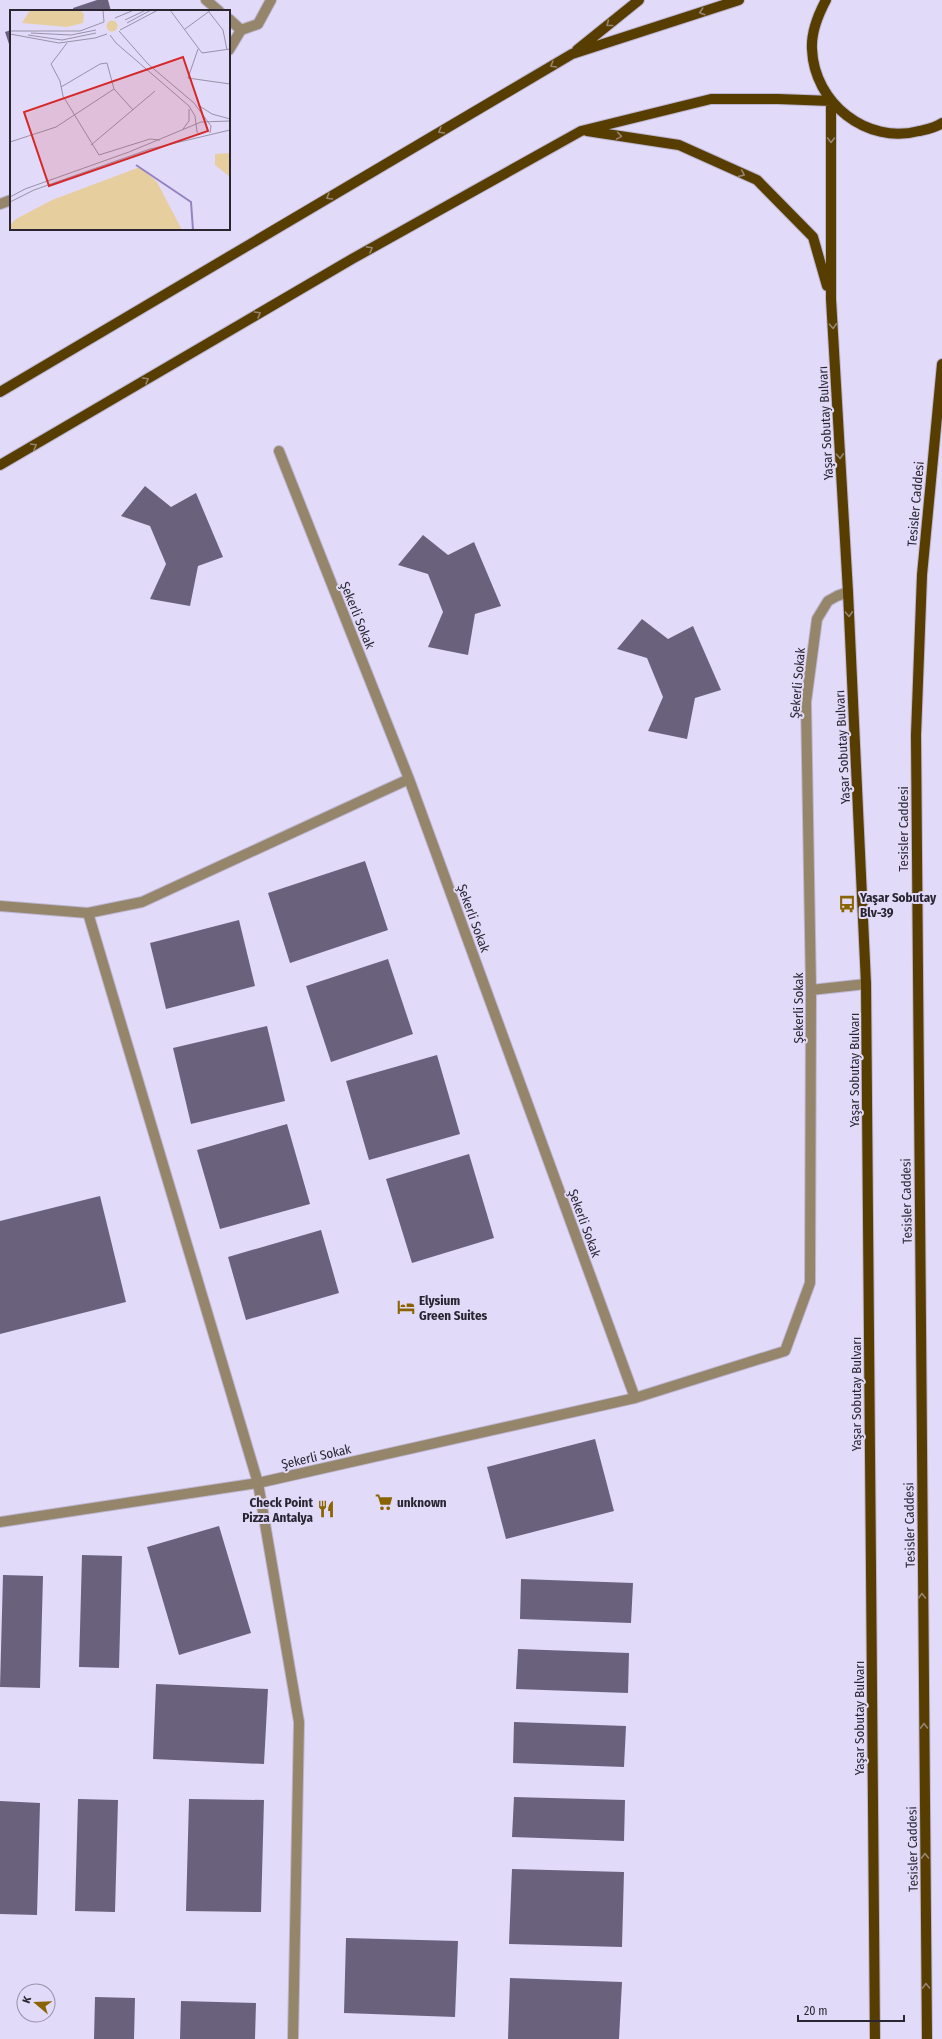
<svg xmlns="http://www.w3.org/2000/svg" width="942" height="2039" font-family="'Fira Sans Condensed',sans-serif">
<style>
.building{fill:#6a627d}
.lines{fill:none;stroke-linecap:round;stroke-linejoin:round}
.minor-casing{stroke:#bdb6d1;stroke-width:12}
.major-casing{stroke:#bdb6d1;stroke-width:12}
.minor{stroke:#95866b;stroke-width:10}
.major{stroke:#573d00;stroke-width:10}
.oneway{stroke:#968470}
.labels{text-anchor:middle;stroke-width:4;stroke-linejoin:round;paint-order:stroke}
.street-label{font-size:13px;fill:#292631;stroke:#e2daf9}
.poi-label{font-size:13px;font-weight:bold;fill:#292631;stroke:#e2daf9;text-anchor:start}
.inset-river{fill:none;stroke:#9582c1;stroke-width:2}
.inset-road{fill:none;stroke:#9892a9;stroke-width:1}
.view{fill:#d62828;fill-opacity:0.15;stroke:#d62828;stroke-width:2}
.inset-edge{fill:none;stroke:#292631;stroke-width:2}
</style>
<rect width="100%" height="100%" fill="#e2daf9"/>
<path class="building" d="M 97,0 L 108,0 L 111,11 L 74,11 L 73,8 Z
M 11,30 L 11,50 L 5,32 Z
M 145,486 L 171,507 L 196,493 L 223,557 L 198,566 L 190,606 L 150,599 L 166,564 L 150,526 L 121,516 Z
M 423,535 L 448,555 L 474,542 L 501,606 L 475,614 L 468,655 L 428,647 L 443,612 L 428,574 L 398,565 Z
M 642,619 L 668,639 L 693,626 L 721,690 L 695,698 L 687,739 L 648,731 L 663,697 L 647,658 L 617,649 Z
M 365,861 L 388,930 L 290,963 L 268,893 Z
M 239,920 L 255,986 L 166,1009 L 150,943 Z
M 388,959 L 413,1034 L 331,1062 L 306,986 Z
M 267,1026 L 285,1101 L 191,1124 L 173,1048 Z
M 437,1055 L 460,1134 L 369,1160 L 346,1081 Z
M 287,1124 L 310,1204 L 220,1229 L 197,1150 Z
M 469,1154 L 494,1238 L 412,1263 L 386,1179 Z
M 100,1196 L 126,1302 L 0,1334 L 0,1221 Z
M 321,1230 L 339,1293 L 246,1320 L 228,1257 Z
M 595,1439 L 614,1511 L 506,1539 L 487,1467 Z
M 219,1526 L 251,1633 L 179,1655 L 147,1547 Z
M 82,1555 L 122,1556 L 119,1668 L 79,1667 Z
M 3,1575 L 43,1576 L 40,1688 L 0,1687 Z
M 521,1579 L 633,1583 L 631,1623 L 520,1619 Z
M 518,1649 L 629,1653 L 628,1693 L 516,1689 Z
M 156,1684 L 268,1689 L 264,1764 L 153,1759 Z
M 514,1722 L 626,1726 L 624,1767 L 513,1763 Z
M 514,1797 L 625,1800 L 624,1841 L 512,1837 Z
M 78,1799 L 118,1800 L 115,1912 L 75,1911 Z
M 189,1799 L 264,1800 L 261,1912 L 186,1911 Z
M 0,1801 L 40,1803 L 37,1915 L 0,1914 Z
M 512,1869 L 624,1872 L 622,1947 L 509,1944 Z
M 346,1938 L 458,1941 L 455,2017 L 344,2013 Z
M 510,1978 L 622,1982 L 619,2039 L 508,2039 Z
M 95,1997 L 135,1998 L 134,2039 L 94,2039 Z
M 181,2001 L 256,2003 L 255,2039 L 180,2039 Z"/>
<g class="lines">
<g class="minor-casing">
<path id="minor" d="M 206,0 L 219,11
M 229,19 L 241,30 L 258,24 L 271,0
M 229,50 L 241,30
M 0,204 L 11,200
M 279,451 L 409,779 L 635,1398
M 0,906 L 88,913 L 142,902 L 409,779
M 88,913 L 258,1483 L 299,1722 L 293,2039
M 811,990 L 866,984
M 0,1522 L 258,1483 L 635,1398 L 785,1351 L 810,1283 L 811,990 L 806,702 L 817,619 L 828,601 L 837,596 L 848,592"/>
</g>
<g class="major-casing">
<path id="major" d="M 826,0 C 818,15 811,32 812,49 C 814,103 867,145 919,131 C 928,129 935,128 942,123
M 577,50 L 639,0
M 831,101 L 831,299 L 848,592 L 866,984 L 875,2039
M 587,131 L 679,145 L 757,180 L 813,237 L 827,286
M 0,392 L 572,54 L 739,0
M 0,465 L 352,259 L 581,131 L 711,99 L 778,99 L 831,101
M 927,2039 L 916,735 L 922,575 L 942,364"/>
</g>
<use href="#minor" class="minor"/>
<use href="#major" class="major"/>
</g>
<defs><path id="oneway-chevron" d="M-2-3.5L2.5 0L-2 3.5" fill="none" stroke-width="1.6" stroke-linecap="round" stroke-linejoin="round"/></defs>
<g class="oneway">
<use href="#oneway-chevron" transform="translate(702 12) rotate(162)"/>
<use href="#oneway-chevron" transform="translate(609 24) rotate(142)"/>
<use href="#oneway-chevron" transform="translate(553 65) rotate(149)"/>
<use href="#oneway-chevron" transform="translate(441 131) rotate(149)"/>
<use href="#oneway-chevron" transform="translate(619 136) rotate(9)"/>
<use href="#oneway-chevron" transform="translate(831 140) rotate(90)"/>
<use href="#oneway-chevron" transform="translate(742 174) rotate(24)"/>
<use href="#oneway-chevron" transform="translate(329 197) rotate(149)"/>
<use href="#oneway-chevron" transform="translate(370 249) rotate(-29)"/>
<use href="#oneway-chevron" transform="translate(258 314) rotate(-30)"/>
<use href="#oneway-chevron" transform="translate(833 326) rotate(87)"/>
<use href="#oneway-chevron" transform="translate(146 380) rotate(-30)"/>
<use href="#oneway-chevron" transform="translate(34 446) rotate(-30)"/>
<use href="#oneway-chevron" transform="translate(840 456) rotate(87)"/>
<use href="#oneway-chevron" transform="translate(849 614) rotate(87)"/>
<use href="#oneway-chevron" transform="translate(922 1596) rotate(-91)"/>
<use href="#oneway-chevron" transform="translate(924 1726) rotate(-91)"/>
<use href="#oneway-chevron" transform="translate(925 1856) rotate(-91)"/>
<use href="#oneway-chevron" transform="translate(926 1986) rotate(-91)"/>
</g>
<defs>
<g id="bus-bare" transform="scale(1.38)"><path d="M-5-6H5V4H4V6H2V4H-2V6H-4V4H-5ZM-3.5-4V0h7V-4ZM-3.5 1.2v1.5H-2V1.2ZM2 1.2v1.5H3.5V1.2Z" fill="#896401" stroke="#e2daf9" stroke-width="2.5" paint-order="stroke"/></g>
<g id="hotel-bare" transform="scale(1.38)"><path d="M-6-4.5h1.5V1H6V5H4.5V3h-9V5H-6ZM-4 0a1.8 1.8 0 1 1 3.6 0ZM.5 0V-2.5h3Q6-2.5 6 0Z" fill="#896401" stroke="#e2daf9" stroke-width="2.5" paint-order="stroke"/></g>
<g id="supermarket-bare" transform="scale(1.38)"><path d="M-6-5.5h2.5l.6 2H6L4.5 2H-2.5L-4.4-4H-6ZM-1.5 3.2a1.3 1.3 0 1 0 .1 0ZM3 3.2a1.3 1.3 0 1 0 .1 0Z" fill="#896401" stroke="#e2daf9" stroke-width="2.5" paint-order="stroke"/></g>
<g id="restaurant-bare" transform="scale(1.38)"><path d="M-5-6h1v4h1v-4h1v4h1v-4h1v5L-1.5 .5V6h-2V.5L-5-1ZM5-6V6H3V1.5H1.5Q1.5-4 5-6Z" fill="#896401" stroke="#e2daf9" stroke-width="2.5" paint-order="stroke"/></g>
</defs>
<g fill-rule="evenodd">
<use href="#bus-bare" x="847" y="904"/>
<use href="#hotel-bare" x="406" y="1307"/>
<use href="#supermarket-bare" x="384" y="1502"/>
<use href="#restaurant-bare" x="326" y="1509"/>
</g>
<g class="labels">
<g class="street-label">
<text transform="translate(825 423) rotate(-93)" y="5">Yaşar Sobutay Bulvarı</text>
<text transform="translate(915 504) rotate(-85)" y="5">Tesisler Caddesi</text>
<text transform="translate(358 615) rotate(68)" y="5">Şekerli Sokak</text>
<text transform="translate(797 683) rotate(-85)" y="5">Şekerli Sokak</text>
<text transform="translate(842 747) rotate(-93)" y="5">Yaşar Sobutay Bulvarı</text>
<text transform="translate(903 829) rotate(-90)" y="5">Tesisler Caddesi</text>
<text transform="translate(474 918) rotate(70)" y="5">Şekerli Sokak</text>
<text transform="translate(798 1008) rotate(-90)" y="5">Şekerli Sokak</text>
<text transform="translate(854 1070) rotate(-90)" y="5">Yaşar Sobutay Bulvarı</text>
<text transform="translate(906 1201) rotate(-91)" y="5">Tesisler Caddesi</text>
<text transform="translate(585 1223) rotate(70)" y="5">Şekerli Sokak</text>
<text transform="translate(856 1394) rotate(-90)" y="5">Yaşar Sobutay Bulvarı</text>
<text transform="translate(316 1456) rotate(-13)" y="5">Şekerli Sokak</text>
<text transform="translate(909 1525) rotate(-91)" y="5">Tesisler Caddesi</text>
<text transform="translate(859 1718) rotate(-90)" y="5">Yaşar Sobutay Bulvarı</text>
<text transform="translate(912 1849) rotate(-91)" y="5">Tesisler Caddesi</text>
</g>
<g class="poi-label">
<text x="860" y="902">Yaşar Sobutay<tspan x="860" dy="15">Blv-39</tspan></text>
<text x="419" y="1305">Elysium<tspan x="419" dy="15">Green Suites</tspan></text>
<text x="313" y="1507" text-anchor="end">Check Point<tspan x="313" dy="15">Pizza Antalya</tspan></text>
<text x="397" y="1507">unknown</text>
</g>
</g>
<g transform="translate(10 10)">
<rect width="220" height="220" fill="#e2daf9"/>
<path d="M 20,0 L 70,0 L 74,4 L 73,13 L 57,17 L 12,13 ZM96.5 16a5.5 5.5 0 1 1 11 0a5.5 5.5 0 1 1-11 0ZM 220,143 L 220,167 L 205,155 L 205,144 ZM 130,157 L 147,172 L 172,220 L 0,220 L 0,215 L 6,209 L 42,190 Z" fill="#e7ce9f"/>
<path class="inset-river" d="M 126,155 L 181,192 L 183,220"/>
<path class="inset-road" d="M 93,0 L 94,12M 160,0 L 192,43 L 220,39M 199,2 L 213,20 L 217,40M 105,8 L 124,0M 115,10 L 136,0M 117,13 L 141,0M 175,19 L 201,0M 110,20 L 148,0M 0,21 L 70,21 L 94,12M 109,21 L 138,54 L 184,93 L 201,116 L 200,123M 21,23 L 61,25 L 86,20M 0,24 L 49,33 L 85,28 L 97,24M 18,25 L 52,30 L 86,23M 100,25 L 106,33 L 179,96 L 185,106 L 187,122 L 190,125M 57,33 L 41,54 L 50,71 L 53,86 L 89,145 L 140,129 L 150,130M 188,39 L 178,68 L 220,74M 51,77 L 90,54 L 97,53 L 104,79 L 123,100M 188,95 L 202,104 L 220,109M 173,119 L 179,111 L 179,99M 0,132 L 46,117 L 104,79M 81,135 L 145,81M 0,187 L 15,179 L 119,142 L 191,112 L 220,111M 0,192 L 24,180 L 140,139 L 220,120"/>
<path class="view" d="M 173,47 L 198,121 L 39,176 L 14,102 Z"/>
<rect width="220" height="220" class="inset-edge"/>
</g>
<g transform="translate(36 2003) rotate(289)"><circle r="19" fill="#e2daf9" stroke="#9892a9"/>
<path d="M0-3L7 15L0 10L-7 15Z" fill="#896401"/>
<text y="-6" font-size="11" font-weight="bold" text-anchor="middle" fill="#292631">K</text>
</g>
<path d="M798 2015v6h106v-6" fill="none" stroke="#292631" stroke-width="2"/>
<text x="804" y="2015" font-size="12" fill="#292631" stroke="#e2daf9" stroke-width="3" paint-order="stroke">20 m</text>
</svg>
